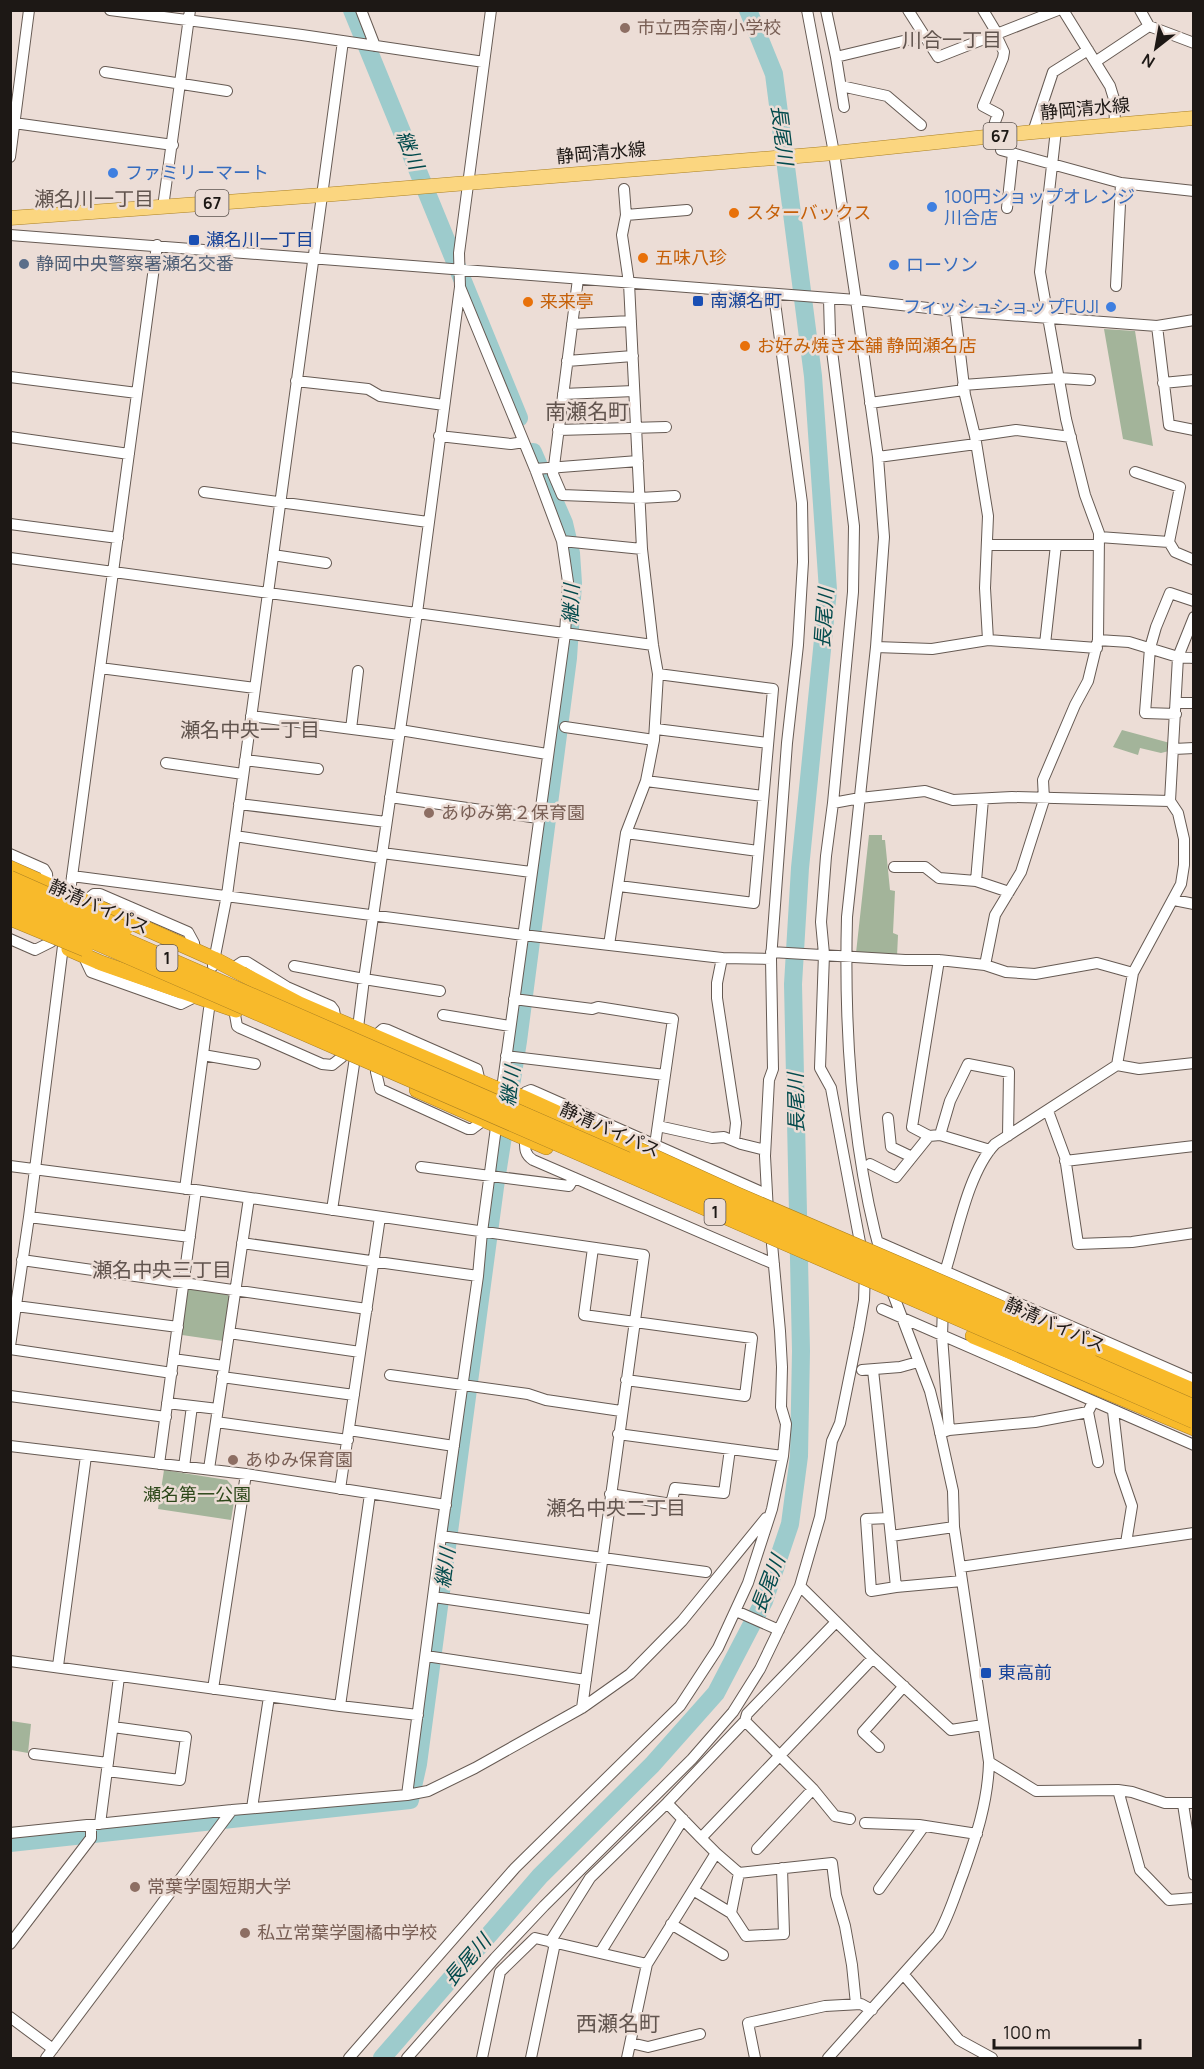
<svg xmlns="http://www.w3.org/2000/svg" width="1204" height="2069" font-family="Manrope,'Noto Sans JP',sans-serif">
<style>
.green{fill:#a3b49a}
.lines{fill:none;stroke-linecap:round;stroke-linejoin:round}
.river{stroke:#9dcbcc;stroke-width:18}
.minor-casing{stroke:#665a53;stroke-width:12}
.major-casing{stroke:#ab8123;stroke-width:15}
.highway-casing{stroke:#ab8123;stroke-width:16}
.minor{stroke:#fff;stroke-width:10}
.major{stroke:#fbd680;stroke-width:14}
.highway{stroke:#f8ba2b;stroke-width:15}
.highway-bridge-casing{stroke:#ab8123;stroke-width:16;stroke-linecap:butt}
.highway-bridge{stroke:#f8ba2b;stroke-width:15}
.education-dot{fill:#8d6e63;stroke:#ecddd6;stroke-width:2}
.shop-dot{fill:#3f7fe0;stroke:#ecddd6;stroke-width:2}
.food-dot{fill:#e8710a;stroke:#ecddd6;stroke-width:2}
.transit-dot{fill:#1a4fb4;stroke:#ecddd6;stroke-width:2}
.service-dot{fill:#5c6f8a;stroke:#ecddd6;stroke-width:2}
.labels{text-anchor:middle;stroke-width:5;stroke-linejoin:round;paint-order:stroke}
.shield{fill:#ecddd6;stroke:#5b534f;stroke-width:1.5}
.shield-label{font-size:16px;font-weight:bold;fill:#1d1815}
.education-label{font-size:18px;fill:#785e54;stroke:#ecddd6;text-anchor:start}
.street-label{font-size:18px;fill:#1d1815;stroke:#ecddd6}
.shop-label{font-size:18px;fill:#366cbe;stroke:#ecddd6;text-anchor:start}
.food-label{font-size:18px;fill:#c56008;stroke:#ecddd6;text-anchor:start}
.transit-label{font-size:18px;fill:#164399;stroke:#ecddd6;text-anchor:start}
.service-label{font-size:18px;fill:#4e5e75;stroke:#ecddd6;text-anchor:start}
.park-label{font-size:18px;fill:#2c4719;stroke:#ecddd6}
.neighbourhood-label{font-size:20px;fill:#61544e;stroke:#ecddd6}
.water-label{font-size:20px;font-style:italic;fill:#024a4c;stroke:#ecddd6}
.quarter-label{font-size:21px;fill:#61544e;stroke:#ecddd6}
</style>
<rect width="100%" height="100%" fill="#ecddd6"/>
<path class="green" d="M 1104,329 L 1135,331 L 1153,446 L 1123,439 Z
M 1122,730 L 1170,743 L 1169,751 L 1161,753 L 1140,748 L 1138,755 L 1113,747 Z
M 869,835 L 882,835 L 882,840 L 885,840 L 890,890 L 895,891 L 893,933 L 898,935 L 897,956 L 856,953 Z
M 190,1288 L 226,1293 L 230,1297 L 223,1341 L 182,1335 L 187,1291 Z
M 164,1470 L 227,1480 L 236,1490 L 231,1520 L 158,1509 Z
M 11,1721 L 31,1724 L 28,1753 L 11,1750 Z"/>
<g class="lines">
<path class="river" d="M 352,10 L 519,418
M 10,1843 L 410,1800 L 418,1764 L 495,1187 L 518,1041 L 568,658 L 573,583 L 571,553 L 564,523 L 533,452
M 382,2058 L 540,1876 L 652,1765 L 716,1693 L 764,1601 L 790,1524 L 799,1456 L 801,1351 L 793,984 L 800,868 L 828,590 L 813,376 L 774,74 L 748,10"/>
<g class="minor-casing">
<path id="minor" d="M 110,10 L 302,35 L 484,62
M 361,10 L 375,46
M 807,10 L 834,153 L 856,300 L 878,457 L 884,537 L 876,647 L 847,917 C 844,1031 851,1149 882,1259
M 826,10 L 836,57 L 924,36
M 908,10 L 938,57 L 1058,10
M 983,10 L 998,35
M 1063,10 L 1110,86 L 1114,99 L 1115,124
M 1140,10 L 1149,26 L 1194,43
M 836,57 L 844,107
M 1095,62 L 1149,26
M 105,72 L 227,91
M 841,86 L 887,96 L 921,125
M 995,122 L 998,114 L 983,106 L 1003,58 L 1004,52 L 996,35
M 14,123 L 173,145
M 1033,132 L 1053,72 L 1088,50
M 1001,150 L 1121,183 L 1194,191
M 10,157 L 29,10
M 163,207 L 190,10
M 1007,208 L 1013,153
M 626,215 L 687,210
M 10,235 L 856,300 L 955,311 L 1157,326 L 1194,320
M 578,279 L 553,474 L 562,495 L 640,498 L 675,496
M 1116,286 L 1121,183
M 460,287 L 535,469 L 562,541 L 568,582 L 565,634 L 501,1096
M 829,299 L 830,335 L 854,526 L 853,592 L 833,803 L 826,856 L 821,922 L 824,954 L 820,1068 L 831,1088 L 862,1253
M 955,311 L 965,395 L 975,436
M 572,324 L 631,321
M 1157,326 L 1169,425 L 1194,430
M 567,361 L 633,356
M 10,377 L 137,393
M 296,381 L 368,389 L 380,396 L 444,405
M 1163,383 L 1194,380
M 963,385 L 1059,378 L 1090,380
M 563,394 L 634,391
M 870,403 L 964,390
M 558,430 L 666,427
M 439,436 L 511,444 L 524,442
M 10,437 L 129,454
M 1071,437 L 1016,430 L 975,436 L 988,516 L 985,588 L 988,640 L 1097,648
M 878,457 L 976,444
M 535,469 L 638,461
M 1135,472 L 1180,487 L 1169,542 L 1175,552 L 1194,560
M 204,492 L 428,522
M 10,524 L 118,538
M 1099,537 L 1169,542
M 562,541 L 642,549
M 987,545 L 1099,545
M 273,555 L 326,563
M 10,558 L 653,645
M 1098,640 L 1129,642 L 1178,657 L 1194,658
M 1045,644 L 1056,545
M 876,647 L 932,649 L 988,640
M 100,668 L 255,688
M 1177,703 L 1194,703
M 1176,714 L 1145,713 L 1150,648 L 1156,627 L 1170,593 L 1194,601
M 251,716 L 399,735
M 565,727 L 654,740
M 351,729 L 358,671
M 656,729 L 768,743
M 400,730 L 547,754
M 1174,749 L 1194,748
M 245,760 L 318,769
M 166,763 L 243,774
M 646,781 L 763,796
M 390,797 L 538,818
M 833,803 L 860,798 L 925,791 L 953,800 L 1012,797 L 1170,801
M 239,804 L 386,822
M 626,833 L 758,851
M 235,836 L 381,858
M 382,853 L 531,872
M 10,854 L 44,869 L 47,874 L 48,884
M 894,867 L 925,867 L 939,878 L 976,881 L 1009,892
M 72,876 L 523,935 L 722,958 L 771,959
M 976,881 L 983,799
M 619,886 L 754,903 L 773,689 L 658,674
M 69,899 L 157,245
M 1174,900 L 1194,904
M 85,901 L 94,894 L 100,894 L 188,932 L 194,943 L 195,951
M 10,939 L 35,950 L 51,942
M 609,945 L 626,833 L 646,781 L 654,740 L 658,674 L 653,645 L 642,549 L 629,283 L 622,235 L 626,215 L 624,189
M 771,952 L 905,960 L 939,960 L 985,965 L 1006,972 L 1035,974 L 1097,963 L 1133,973
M 83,955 L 91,972 L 181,1004 L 197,996
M 722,958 L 717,983 L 717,998 L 736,1123 L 734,1141
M 939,960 L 912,1127 L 929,1136 L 940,1135 L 990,1150
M 985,965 L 995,915 L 1021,872 L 1044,800 L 1043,780 L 1075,705 L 1088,681 L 1098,640 L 1099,533 L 1085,495 L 1066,419 L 1040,272 L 1056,130
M 213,966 L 227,895 L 343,41
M 294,966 L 364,979 L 440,991
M 233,968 L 242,962 L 247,962 L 287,987 L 331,1006 L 334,1010 L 336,1021
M 514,999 L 592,1009 L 598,1007 L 673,1019 L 655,1145
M 234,1009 L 237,1026 L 240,1028 L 322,1064 L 332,1065 L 342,1057
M 443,1015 L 510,1026
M 357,1036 L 364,979 L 417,613 L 460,287 L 459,253 L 491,10
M 374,1037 L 383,1029 L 388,1030 L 477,1069 L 480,1082
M 203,1055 L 255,1064
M 506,1056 L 665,1075
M 1117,1065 L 1139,1069 L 1194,1063
M 376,1072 L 380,1089 L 468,1129 L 472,1129 L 484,1120
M 522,1097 L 526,1092 L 531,1090 L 538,1093 L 766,1194
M 1048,1111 L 1065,1157 L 1078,1244 L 1132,1242 L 1194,1233
M 888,1118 L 891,1147 L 912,1157
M 658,1126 L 712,1138 L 724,1137 L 741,1144 L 765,1150
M 940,1135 L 950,1101 L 968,1064 L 1009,1072 L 1008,1136
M 525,1138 C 525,1148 524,1154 533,1160 L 774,1264
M 1065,1161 L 1194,1146
M 870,1164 L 896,1177 L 929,1136
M 10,1166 L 196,1190 L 644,1255 L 582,1708
M 421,1167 L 569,1186 L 574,1178
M 185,1189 L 209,1009
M 332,1210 L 356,1051
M 768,1212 L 765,1156 L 769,1080 L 773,1069 L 771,959 L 787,743 L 798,645 L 803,562 L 802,503 L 774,295
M 29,1217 L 190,1237
M 878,1242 L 1194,1380
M 242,1243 L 478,1276
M 593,1248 L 584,1315 L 752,1338 L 745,1396 L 626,1380
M 22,1260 L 367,1309
M 945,1288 L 945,1272 C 957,1235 968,1172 995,1144 L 1117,1065 L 1133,973 L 1181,884 L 1184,865 L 1184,839 L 1178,813 L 1170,801 L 1178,657 L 1194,617
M 16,1306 L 178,1327
M 882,1309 L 1194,1445
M 229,1333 L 360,1352
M 10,1346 L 29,1217 L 64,938
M 10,1349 L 172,1373
M 173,1359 L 224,1366
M 862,1370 L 900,1367 L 918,1362
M 873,1370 L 889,1518 L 896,1587 L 871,1591 L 866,1519 L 889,1518
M 390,1375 L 528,1394 L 546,1400 L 621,1411
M 222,1377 L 354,1395
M 10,1396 L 166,1417
M 167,1403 L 218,1409
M 1113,1411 L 1120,1471 L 1132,1506 L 1126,1543
M 1088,1412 L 1098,1462
M 216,1422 L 348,1440
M 349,1430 L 454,1446
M 949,1430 L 1035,1422 L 1088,1412 L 1093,1402
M 940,1433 L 949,1430 L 942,1336 L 943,1306
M 618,1434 L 783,1456
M 10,1446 L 246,1474 L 446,1505
M 159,1464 L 196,1190
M 184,1467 L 192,1406
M 209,1469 L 249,1198
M 340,1489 L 380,1217
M 610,1494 L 671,1504 L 675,1488 L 724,1493 L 730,1449
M 441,1536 L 706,1572
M 891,1536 L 954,1527
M 960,1567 L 1194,1533
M 800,1586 L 873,1658 L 951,1730 L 983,1725
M 896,1587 L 962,1581
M 434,1597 L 594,1620
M 736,1611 L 779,1630
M 426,1656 L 586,1680
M 10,1661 L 340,1706 L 370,1494
M 58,1666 L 86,1456
M 213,1689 L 246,1474
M 340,1706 L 418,1715
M 745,1721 L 813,1789 L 835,1816 L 850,1819
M 879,1747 L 863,1732 L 904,1686
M 34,1754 L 108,1763
M 989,1762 L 1036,1791 L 1118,1790 L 1132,1792 L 1165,1803 L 1194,1803
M 107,1771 L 180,1780 L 186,1737 L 113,1727
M 1118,1790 L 1140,1870 L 1169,1900 L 1194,1898
M 407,1795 L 441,1536 L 478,1276 L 482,1232 L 497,1120
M 667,1803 L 701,1838
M 1183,1804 L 1194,1875
M 252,1808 L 269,1697
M 865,1823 L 919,1825 L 977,1834
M 100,1824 L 119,1677
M 10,1833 L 232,1810 L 407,1795 L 428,1791 L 475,1768 L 582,1708 L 630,1674 L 682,1621 L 766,1518
M 757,1849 L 813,1789
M 716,1853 L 739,1873 L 832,1863 L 836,1895 L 845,1926 L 852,1965 L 856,2004
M 739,1873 L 731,1913 L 746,1936 L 784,1934 L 782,1868
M 879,1889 L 924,1826
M 693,1890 L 731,1913
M 671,1924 L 723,1955
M 550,1942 L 590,1878 L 667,1803 L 745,1721 L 747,1714 L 836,1622
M 10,1944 L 91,1838 L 91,1825
M 600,1953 L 683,1819
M 904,1975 L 959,2040 L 992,2058
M 10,2017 L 53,2049
M 631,2043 L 648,2047 L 700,2034
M 46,2058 L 232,1810
M 349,2058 L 515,1868 L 680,1706 L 718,1648 L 748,1583 L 772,1509 L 783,1456 L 786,1424 L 781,1407 L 782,1367 L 780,1331 L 771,1233
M 407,2058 L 495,1958 L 544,1906 L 692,1759 L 733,1712 L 760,1669 L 800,1586 L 820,1517 L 832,1441 L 840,1423 L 859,1329 L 864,1300 L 865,1271
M 482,2058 L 500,1972 L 535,1938 L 647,1964
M 531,2058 L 555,1943
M 627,2058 L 647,1964 L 716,1853 L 701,1838 L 873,1658
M 755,2058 L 748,2023 L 825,2006 L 861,2004 L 872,2010
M 828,2058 L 938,1935 C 949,1916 955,1895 963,1874 C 976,1837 988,1802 989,1762 L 954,1527 L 953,1491 L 938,1423 L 930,1391 L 890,1286"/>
</g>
<g class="major-casing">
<path id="major" d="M 10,218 L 322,195 L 834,153 L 1033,132 L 1194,118"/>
</g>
<g class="highway-casing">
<path id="highway" d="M 10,868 L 214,959 L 299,1004 L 492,1087 L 522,1097 L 637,1149
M 69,949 L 101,963 L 236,1010
M 417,1090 L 546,1147
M 973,1336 L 1194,1428
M 1094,1348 L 1194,1391"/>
</g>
<use href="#minor" class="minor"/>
<use href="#major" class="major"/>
<use href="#highway" class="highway"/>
<g class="highway-bridge-casing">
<path id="highway-bridge" d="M 10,878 L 125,929
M 10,890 L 1194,1407
M 10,905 L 1194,1421
M 10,918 L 85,949
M 637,1149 L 738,1195 L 1094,1348"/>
</g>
<use href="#highway-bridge" class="highway-bridge"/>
</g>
<g class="education-dot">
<circle cx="625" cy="28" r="6"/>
<circle cx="429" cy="813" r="6"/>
<circle cx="233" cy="1460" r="6"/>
<circle cx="135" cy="1887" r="6"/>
<circle cx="245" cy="1933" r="6"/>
</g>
<g class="shop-dot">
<circle cx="113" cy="173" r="6"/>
<circle cx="932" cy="207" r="6"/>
<circle cx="894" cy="265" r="6"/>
<circle cx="1111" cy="307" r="6"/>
</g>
<g class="food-dot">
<circle cx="734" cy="213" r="6"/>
<circle cx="643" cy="258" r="6"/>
<circle cx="528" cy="302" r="6"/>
<circle cx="745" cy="346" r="6"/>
</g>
<g class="transit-dot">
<rect x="188" y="234" width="12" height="12" rx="3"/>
<rect x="692" y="295" width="12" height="12" rx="3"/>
<rect x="980" y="1667" width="12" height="12" rx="3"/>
</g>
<circle class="service-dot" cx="24" cy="264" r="6"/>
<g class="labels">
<g class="shield">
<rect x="983.5" y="123" width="33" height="26" rx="4.5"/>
<rect x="195.5" y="190" width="33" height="26" rx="4.5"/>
<rect x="156.5" y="945" width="21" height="26" rx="4.5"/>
<rect x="704.5" y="1199" width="21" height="26" rx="4.5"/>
</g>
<g class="shield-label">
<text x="1000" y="142">67</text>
<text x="212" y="209">67</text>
<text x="167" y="964">1</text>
<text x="715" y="1218">1</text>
</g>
<g class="education-label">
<text x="637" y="34">市立西奈南小学校</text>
<text x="441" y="819">あゆみ第２保育園</text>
<text x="245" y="1466">あゆみ保育園</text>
<text x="147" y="1893">常葉学園短期大学</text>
<text x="257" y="1939">私立常葉学園橘中学校</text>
</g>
<g class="street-label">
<text transform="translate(1085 109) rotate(-5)" y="6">静岡清水線</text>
<text transform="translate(601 153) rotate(-5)" y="6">静岡清水線</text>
<text transform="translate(99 907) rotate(24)" y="6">静清バイパス</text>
<text transform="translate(610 1130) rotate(24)" y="6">静清バイパス</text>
<text transform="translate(1055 1325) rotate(24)" y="6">静清バイパス</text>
</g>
<g class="shop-label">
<text x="125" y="179">ファミリーマート</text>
<text x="944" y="203">100円ショップオレンジ<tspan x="944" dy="21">川合店</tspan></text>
<text x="906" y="271">ローソン</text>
<text x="1099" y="313" text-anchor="end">フィッシュショップFUJI</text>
</g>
<g class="food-label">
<text x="746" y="219">スターバックス</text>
<text x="655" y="264">五味八珍</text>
<text x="540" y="308">来来亭</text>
<text x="757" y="352">お好み焼き本舗 静岡瀬名店</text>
</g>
<g class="transit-label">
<text x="206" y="246">瀬名川一丁目</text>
<text x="710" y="307">南瀬名町</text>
<text x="998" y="1679">東高前</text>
</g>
<g class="service-label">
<text x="36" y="270">静岡中央警察署瀬名交番</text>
</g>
<g class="park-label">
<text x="197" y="1501">瀬名第一公園</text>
</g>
<g class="neighbourhood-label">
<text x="952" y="47">川合一丁目</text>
<text x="94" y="206">瀬名川一丁目</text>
<text x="250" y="737">瀬名中央一丁目</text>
<text x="162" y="1277">瀬名中央三丁目</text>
<text x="616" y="1515">瀬名中央二丁目</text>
</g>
<g class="water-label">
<text transform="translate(782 135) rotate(83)" y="7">長尾川</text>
<text transform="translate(410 150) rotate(68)" y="7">継川</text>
<text transform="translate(571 604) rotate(-88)" y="7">継川</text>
<text transform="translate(824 618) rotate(-86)" y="7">長尾川</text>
<text transform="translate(510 1086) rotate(-82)" y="7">継川</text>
<text transform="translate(796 1103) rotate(-91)" y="7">長尾川</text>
<text transform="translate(445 1568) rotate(-82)" y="7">継川</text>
<text transform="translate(768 1584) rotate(-69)" y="7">長尾川</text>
<text transform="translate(467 1960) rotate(-49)" y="7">長尾川</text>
</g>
<g class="quarter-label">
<text x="587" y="419">南瀬名町</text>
<text x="618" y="2031">西瀬名町</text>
</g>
</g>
<rect width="1204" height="2069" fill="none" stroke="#1d1815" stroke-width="24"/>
<g transform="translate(1156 48) rotate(211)" stroke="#ecddd6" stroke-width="4.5" paint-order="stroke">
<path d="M0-4.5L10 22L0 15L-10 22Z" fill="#1d1815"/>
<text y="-9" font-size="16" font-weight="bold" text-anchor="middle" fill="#1d1815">N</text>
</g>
<path d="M994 2039v9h146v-9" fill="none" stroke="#1d1815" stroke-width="3"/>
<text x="1003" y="2039" font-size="18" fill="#1d1815" stroke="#ecddd6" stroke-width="4.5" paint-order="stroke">100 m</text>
</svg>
